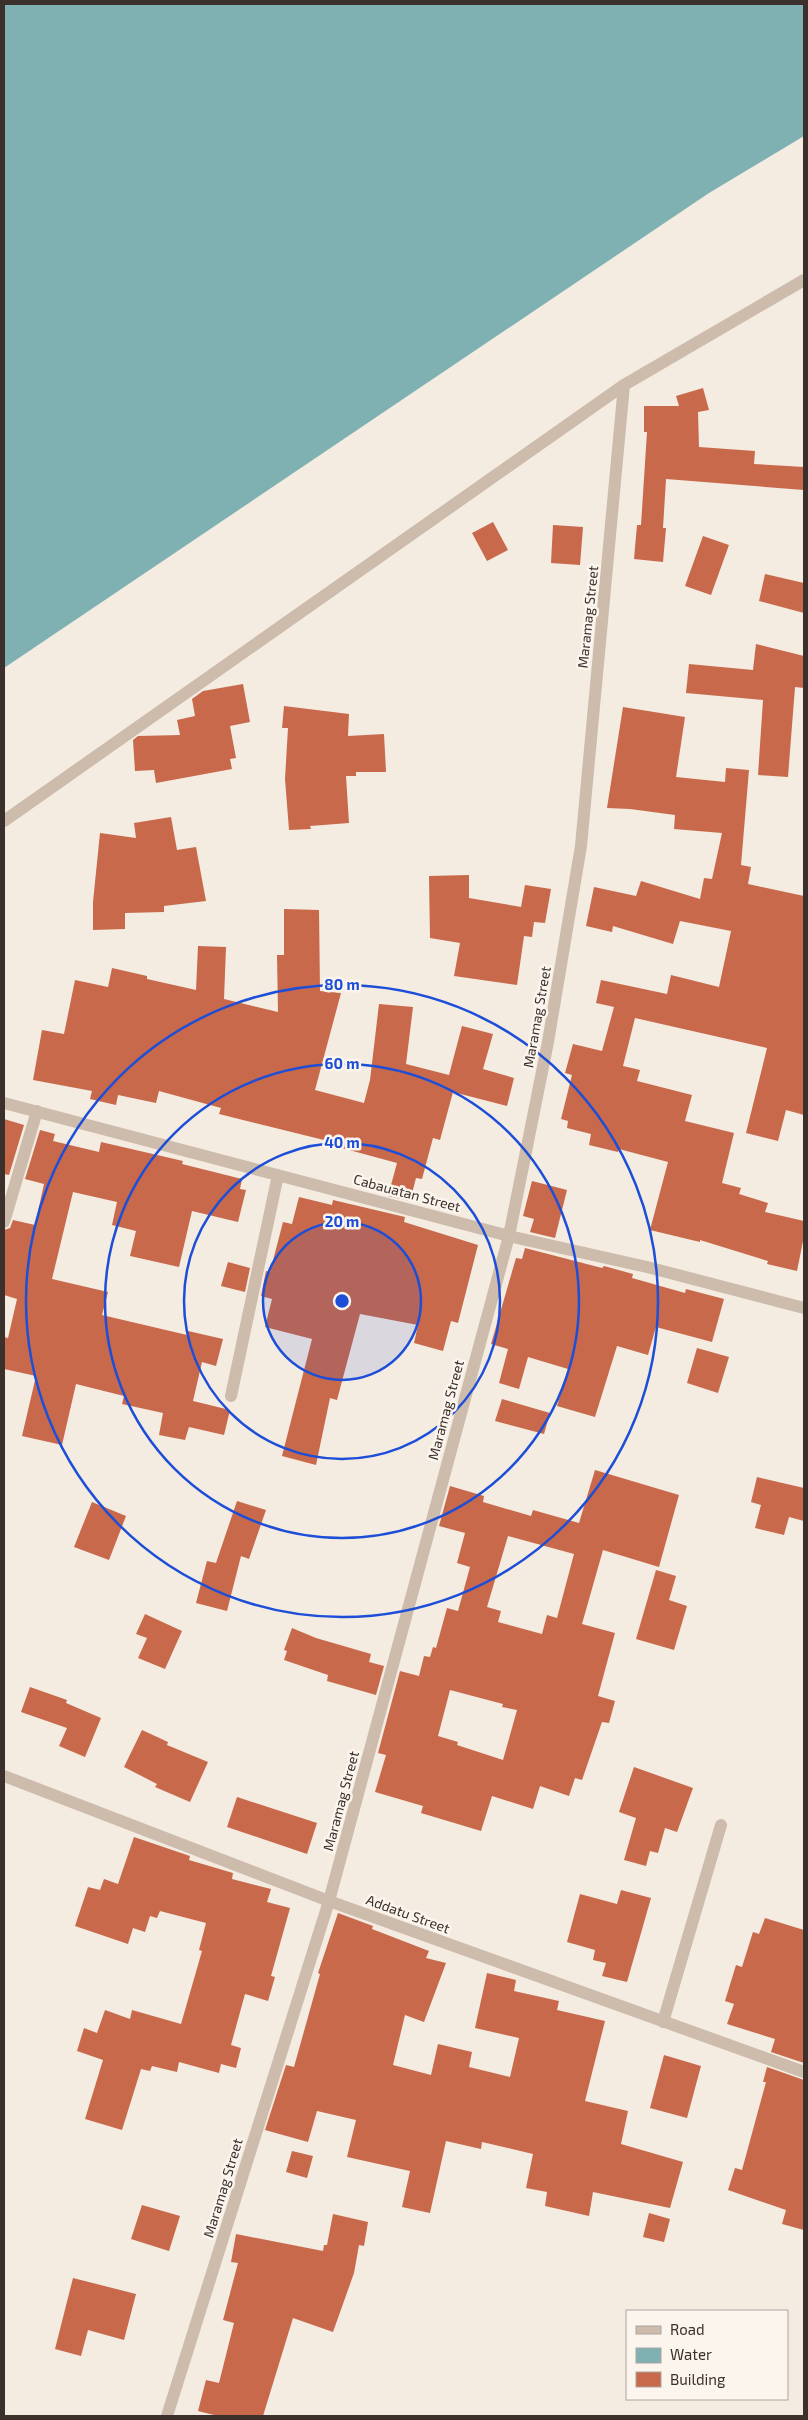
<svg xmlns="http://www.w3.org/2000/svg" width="808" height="2420" font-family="'Exo 2',sans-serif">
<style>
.water{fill:#7fb0b2}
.building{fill:#c8694b;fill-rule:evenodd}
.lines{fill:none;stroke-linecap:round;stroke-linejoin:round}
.minor{stroke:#cdbbac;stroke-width:12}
.ring{fill:none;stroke:#1d4ed8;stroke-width:2.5}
.labels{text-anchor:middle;stroke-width:5;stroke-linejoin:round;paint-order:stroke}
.street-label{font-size:14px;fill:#3b302b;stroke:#fbf5ee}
.centre{fill:#1d4ed8;stroke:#fbf5ee;stroke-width:2.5}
.ring-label{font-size:15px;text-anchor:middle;font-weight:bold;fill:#1d4ed8;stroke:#fbf5ee;stroke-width:5;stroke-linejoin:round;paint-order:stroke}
</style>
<rect width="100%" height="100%" fill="#f4ebe1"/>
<path class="water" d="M 4,4 L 804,4 L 804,136 L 709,193 L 4,668 Z"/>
<path class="building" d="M 703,388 L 709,410 L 698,412 L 699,447 L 755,451 L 754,464 L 804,467 L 804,490 L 666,479 L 663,528 L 666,528 L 663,562 L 634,559 L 637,525 L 641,525 L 647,432 L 644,432 L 644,406 L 679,406 L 676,396 Z
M 493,522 L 508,550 L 487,561 L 472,533 Z
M 553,525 L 583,527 L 580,565 L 551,563 Z
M 703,536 L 729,545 L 711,595 L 685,586 Z
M 765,574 L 804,583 L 804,613 L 759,601 Z
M 756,644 L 804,656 L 804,688 L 795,687 L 788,777 L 758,775 L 763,700 L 686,693 L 689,664 L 753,670 Z
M 243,684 L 250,722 L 230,726 L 236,758 L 230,759 L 232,769 L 156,783 L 154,770 L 135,771 L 133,740 L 138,736 L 180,735 L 177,720 L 195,716 L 192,699 L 203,691 Z
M 284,706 L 349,714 L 348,736 L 384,734 L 386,772 L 356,772 L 356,776 L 346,776 L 349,823 L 310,826 L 311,829 L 289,830 L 285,779 L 288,728 L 282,728 Z
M 623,707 L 685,717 L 676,777 L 725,782 L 726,768 L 749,770 L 741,865 L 751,867 L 748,884 L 804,896 L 804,1115 L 786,1110 L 778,1141 L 746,1133 L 767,1048 L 635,1018 L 623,1066 L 640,1070 L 637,1081 L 692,1095 L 685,1121 L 734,1133 L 722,1183 L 741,1188 L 739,1194 L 768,1203 L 765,1212 L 804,1221 L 804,1236 L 797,1271 L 767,1264 L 768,1261 L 700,1240 L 700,1242 L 650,1230 L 668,1162 L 619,1149 L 618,1152 L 589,1145 L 591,1134 L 567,1128 L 568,1121 L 561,1119 L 572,1075 L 565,1073 L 573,1044 L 602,1051 L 614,1007 L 596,1003 L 601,980 L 667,994 L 671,975 L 719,987 L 731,931 L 680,921 L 673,944 L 613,926 L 612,932 L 586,926 L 594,887 L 636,896 L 641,881 L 700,899 L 704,878 L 712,879 L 722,833 L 674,829 L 675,815 L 630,809 L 607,808 Z
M 171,817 L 177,850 L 196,847 L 206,901 L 164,906 L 164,912 L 125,913 L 125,929 L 93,930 L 93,902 L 100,833 L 136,838 L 134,823 Z
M 469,875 L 469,898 L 521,907 L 525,885 L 551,889 L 545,923 L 534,922 L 532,937 L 524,936 L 517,985 L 454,976 L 460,943 L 430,938 L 429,876 Z
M 284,909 L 319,910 L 320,991 L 341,993 L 315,1090 L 364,1103 L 370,1080 L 379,1004 L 413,1007 L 406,1064 L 449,1075 L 462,1026 L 493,1034 L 483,1069 L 514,1078 L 507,1106 L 453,1092 L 440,1140 L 433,1138 L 422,1179 L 416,1178 L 410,1201 L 388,1196 L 397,1163 L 327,1144 L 328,1141 L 219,1114 L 221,1108 L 159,1091 L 156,1103 L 118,1095 L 116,1105 L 90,1099 L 92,1091 L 33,1080 L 42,1030 L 64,1034 L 75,980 L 108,987 L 112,968 L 147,976 L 147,979 L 196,990 L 198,946 L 226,947 L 224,999 L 278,1012 L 277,955 L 284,955 Z
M 4,1119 L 24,1125 L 9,1175 L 4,1174 Z
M 40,1130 L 55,1134 L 53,1141 L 99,1152 L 101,1142 L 183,1161 L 182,1164 L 242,1179 L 240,1189 L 246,1190 L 238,1222 L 192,1211 L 179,1267 L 130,1256 L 136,1231 L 112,1225 L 117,1202 L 73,1192 L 52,1279 L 108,1292 L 102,1315 L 187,1335 L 188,1331 L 223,1339 L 216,1366 L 202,1362 L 193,1401 L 230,1410 L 224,1435 L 189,1427 L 185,1440 L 159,1435 L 163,1413 L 122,1404 L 124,1396 L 76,1384 L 62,1445 L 22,1436 L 36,1376 L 4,1369 L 4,1337 L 8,1338 L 17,1299 L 4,1295 L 4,1230 L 10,1228 L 13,1220 L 35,1225 L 44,1184 L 25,1179 Z
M 532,1181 L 567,1190 L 555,1238 L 530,1232 L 534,1219 L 523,1216 Z
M 299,1197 L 332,1205 L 333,1200 L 405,1217 L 404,1222 L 478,1245 L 458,1323 L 451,1321 L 443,1351 L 414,1343 L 418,1325 L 360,1314 L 337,1400 L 330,1398 L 316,1465 L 282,1456 L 312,1339 L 265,1327 L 272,1299 L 261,1296 L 266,1271 L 270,1272 L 283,1222 L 292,1224 Z
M 525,1248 L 602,1268 L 604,1266 L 633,1274 L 632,1278 L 685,1293 L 686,1289 L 724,1299 L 712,1342 L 656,1327 L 648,1355 L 617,1346 L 595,1417 L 557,1406 L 568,1369 L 528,1357 L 519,1389 L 499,1383 L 508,1349 L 491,1344 L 516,1258 L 522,1259 Z
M 228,1262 L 250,1268 L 245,1292 L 221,1286 Z
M 697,1348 L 729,1357 L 718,1393 L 687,1383 Z
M 502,1399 L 550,1413 L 544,1434 L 495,1421 Z
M 595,1470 L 679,1495 L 659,1567 L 603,1550 L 582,1624 L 615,1633 L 598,1696 L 615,1701 L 609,1723 L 602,1722 L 582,1780 L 575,1778 L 569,1796 L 540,1786 L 533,1809 L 492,1796 L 481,1831 L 421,1813 L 423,1806 L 375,1792 L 386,1755 L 378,1753 L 400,1671 L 419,1676 L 424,1656 L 430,1657 L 433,1647 L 436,1648 L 447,1608 L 458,1611 L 470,1567 L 457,1563 L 465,1533 L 439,1526 L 450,1486 L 484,1496 L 483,1502 L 531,1516 L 533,1510 L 579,1523 ZM 508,1536 L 574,1554 L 557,1618 L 547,1615 L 542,1634 L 498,1622 L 501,1611 L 487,1607 ZM 450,1690 L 503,1704 L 502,1707 L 517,1710 L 503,1760 L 457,1745 L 458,1742 L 438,1736 Z
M 757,1477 L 804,1488 L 804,1521 L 789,1517 L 784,1535 L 755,1528 L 761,1505 L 751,1502 Z
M 237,1501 L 266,1510 L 249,1559 L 241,1556 L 227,1611 L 196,1603 L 207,1561 L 216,1563 Z
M 92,1502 L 126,1516 L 109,1560 L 74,1547 Z
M 656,1570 L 676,1576 L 669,1600 L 687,1606 L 674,1650 L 636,1639 Z
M 145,1614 L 182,1631 L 165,1669 L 138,1658 L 147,1638 L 136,1634 Z
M 292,1628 L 316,1638 L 371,1654 L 369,1662 L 384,1666 L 376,1695 L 327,1681 L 328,1675 L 284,1660 L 287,1651 L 284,1650 Z
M 30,1687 L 67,1700 L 66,1703 L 101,1718 L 85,1757 L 59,1746 L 67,1728 L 21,1712 Z
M 142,1730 L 168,1742 L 167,1745 L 208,1762 L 190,1802 L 155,1787 L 157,1784 L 124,1767 Z
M 634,1767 L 693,1788 L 677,1832 L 665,1828 L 658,1853 L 650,1851 L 646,1866 L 624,1860 L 636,1818 L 619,1812 Z
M 237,1797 L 317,1823 L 307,1854 L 227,1827 Z
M 134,1837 L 190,1856 L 189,1860 L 233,1873 L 232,1879 L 271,1889 L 267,1902 L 290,1908 L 271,1976 L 275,1977 L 268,2001 L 245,1994 L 231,2045 L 241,2048 L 236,2068 L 221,2064 L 219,2073 L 179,2062 L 177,2072 L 152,2066 L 150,2071 L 141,2069 L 122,2130 L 85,2119 L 103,2060 L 77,2051 L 84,2028 L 97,2033 L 105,2010 L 130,2019 L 132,2010 L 181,2024 L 202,1951 L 199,1950 L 206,1923 L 160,1911 L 157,1918 L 150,1916 L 145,1932 L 133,1928 L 128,1944 L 75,1926 L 88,1887 L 100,1890 L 104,1879 L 118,1884 Z
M 621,1890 L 651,1898 L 627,1982 L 602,1976 L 606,1963 L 593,1960 L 595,1950 L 567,1942 L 580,1894 L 617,1904 Z
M 338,1913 L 373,1926 L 372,1929 L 429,1951 L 426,1958 L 446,1963 L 424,2022 L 405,2015 L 393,2065 L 431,2075 L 438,2044 L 472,2052 L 469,2067 L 510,2077 L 519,2038 L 475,2028 L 487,1973 L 516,1980 L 514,1991 L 559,2001 L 557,2010 L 605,2021 L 585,2101 L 628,2111 L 621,2144 L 683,2162 L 670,2208 L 593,2192 L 589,2216 L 545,2206 L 547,2192 L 526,2188 L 533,2154 L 482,2142 L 481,2149 L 446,2141 L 430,2213 L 402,2207 L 410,2171 L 347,2157 L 356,2120 L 317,2111 L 308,2142 L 265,2130 L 286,2065 L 294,2067 L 320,1974 L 318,1973 Z
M 765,1918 L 804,1930 L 804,2063 L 771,2052 L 775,2039 L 727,2024 L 734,2004 L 725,2001 L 736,1965 L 742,1967 L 753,1932 L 759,1934 Z
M 664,2055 L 701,2066 L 687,2118 L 650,2108 Z
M 767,2067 L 804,2080 L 804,2230 L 782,2224 L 786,2210 L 728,2190 L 735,2168 L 742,2170 L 766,2082 L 763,2082 Z
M 292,2151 L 313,2156 L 307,2178 L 286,2172 Z
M 142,2205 L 180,2216 L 169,2251 L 131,2239 Z
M 649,2213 L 670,2219 L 664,2242 L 643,2237 Z
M 333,2214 L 368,2222 L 364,2246 L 359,2245 L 354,2273 L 333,2332 L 293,2318 L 263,2416 L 218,2416 L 198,2411 L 206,2380 L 219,2383 L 234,2323 L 223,2320 L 238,2263 L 231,2262 L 236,2234 L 323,2251 L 324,2245 L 327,2245 Z
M 73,2278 L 136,2294 L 124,2340 L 88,2330 L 81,2356 L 55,2349 Z"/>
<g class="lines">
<path class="minor" d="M 4,821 L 624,385 L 804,280
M 4,1103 L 509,1236 L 647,1267 L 804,1308
M 4,1222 L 37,1111
M 231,1396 L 278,1175
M 4,1776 L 329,1901 L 804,2072
M 663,2022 L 721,1825
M 167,2416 L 329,1901 L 509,1236 L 548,1042 L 581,846 L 624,385"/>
</g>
<circle cx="342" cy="1301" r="79" fill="#1d4ed8" fill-opacity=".12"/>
<g class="ring">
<circle cx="342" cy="1301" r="79"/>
<circle cx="342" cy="1301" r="158"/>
<circle cx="342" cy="1301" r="237"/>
<circle cx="342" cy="1301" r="316"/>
</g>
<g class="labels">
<g class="street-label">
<text transform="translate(588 617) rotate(-84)" y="5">Maramag Street</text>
<text transform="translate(537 1017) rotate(-80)" y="5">Maramag Street</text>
<text transform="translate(407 1193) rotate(15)" y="5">Cabauatan Street</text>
<text transform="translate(446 1410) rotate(-75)" y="5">Maramag Street</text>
<text transform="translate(341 1801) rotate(-75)" y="5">Maramag Street</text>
<text transform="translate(408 1914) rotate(20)" y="5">Addatu Street</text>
<text transform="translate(223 2188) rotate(-73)" y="5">Maramag Street</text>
</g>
</g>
<circle cx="342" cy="1301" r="8" class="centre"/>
<g class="ring-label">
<text x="342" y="990">80 m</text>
<text x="342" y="1069">60 m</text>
<text x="342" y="1148">40 m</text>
<text x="342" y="1227">20 m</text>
</g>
<rect width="808" height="2420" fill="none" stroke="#3b302b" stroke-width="10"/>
<rect x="626" y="2310" width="162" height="90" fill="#fbf5ee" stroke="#aea6a0"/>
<rect x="636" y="2326" width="25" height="8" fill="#cdbbac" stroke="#aea6a0"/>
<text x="670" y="2335" font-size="15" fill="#3b302b">Road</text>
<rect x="636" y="2348" width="25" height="15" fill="#7fb0b2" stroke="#aea6a0"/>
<text x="670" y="2360" font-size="15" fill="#3b302b">Water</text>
<rect x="636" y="2372" width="25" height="15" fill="#c8694b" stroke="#aea6a0"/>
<text x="670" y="2385" font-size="15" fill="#3b302b">Building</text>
</svg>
